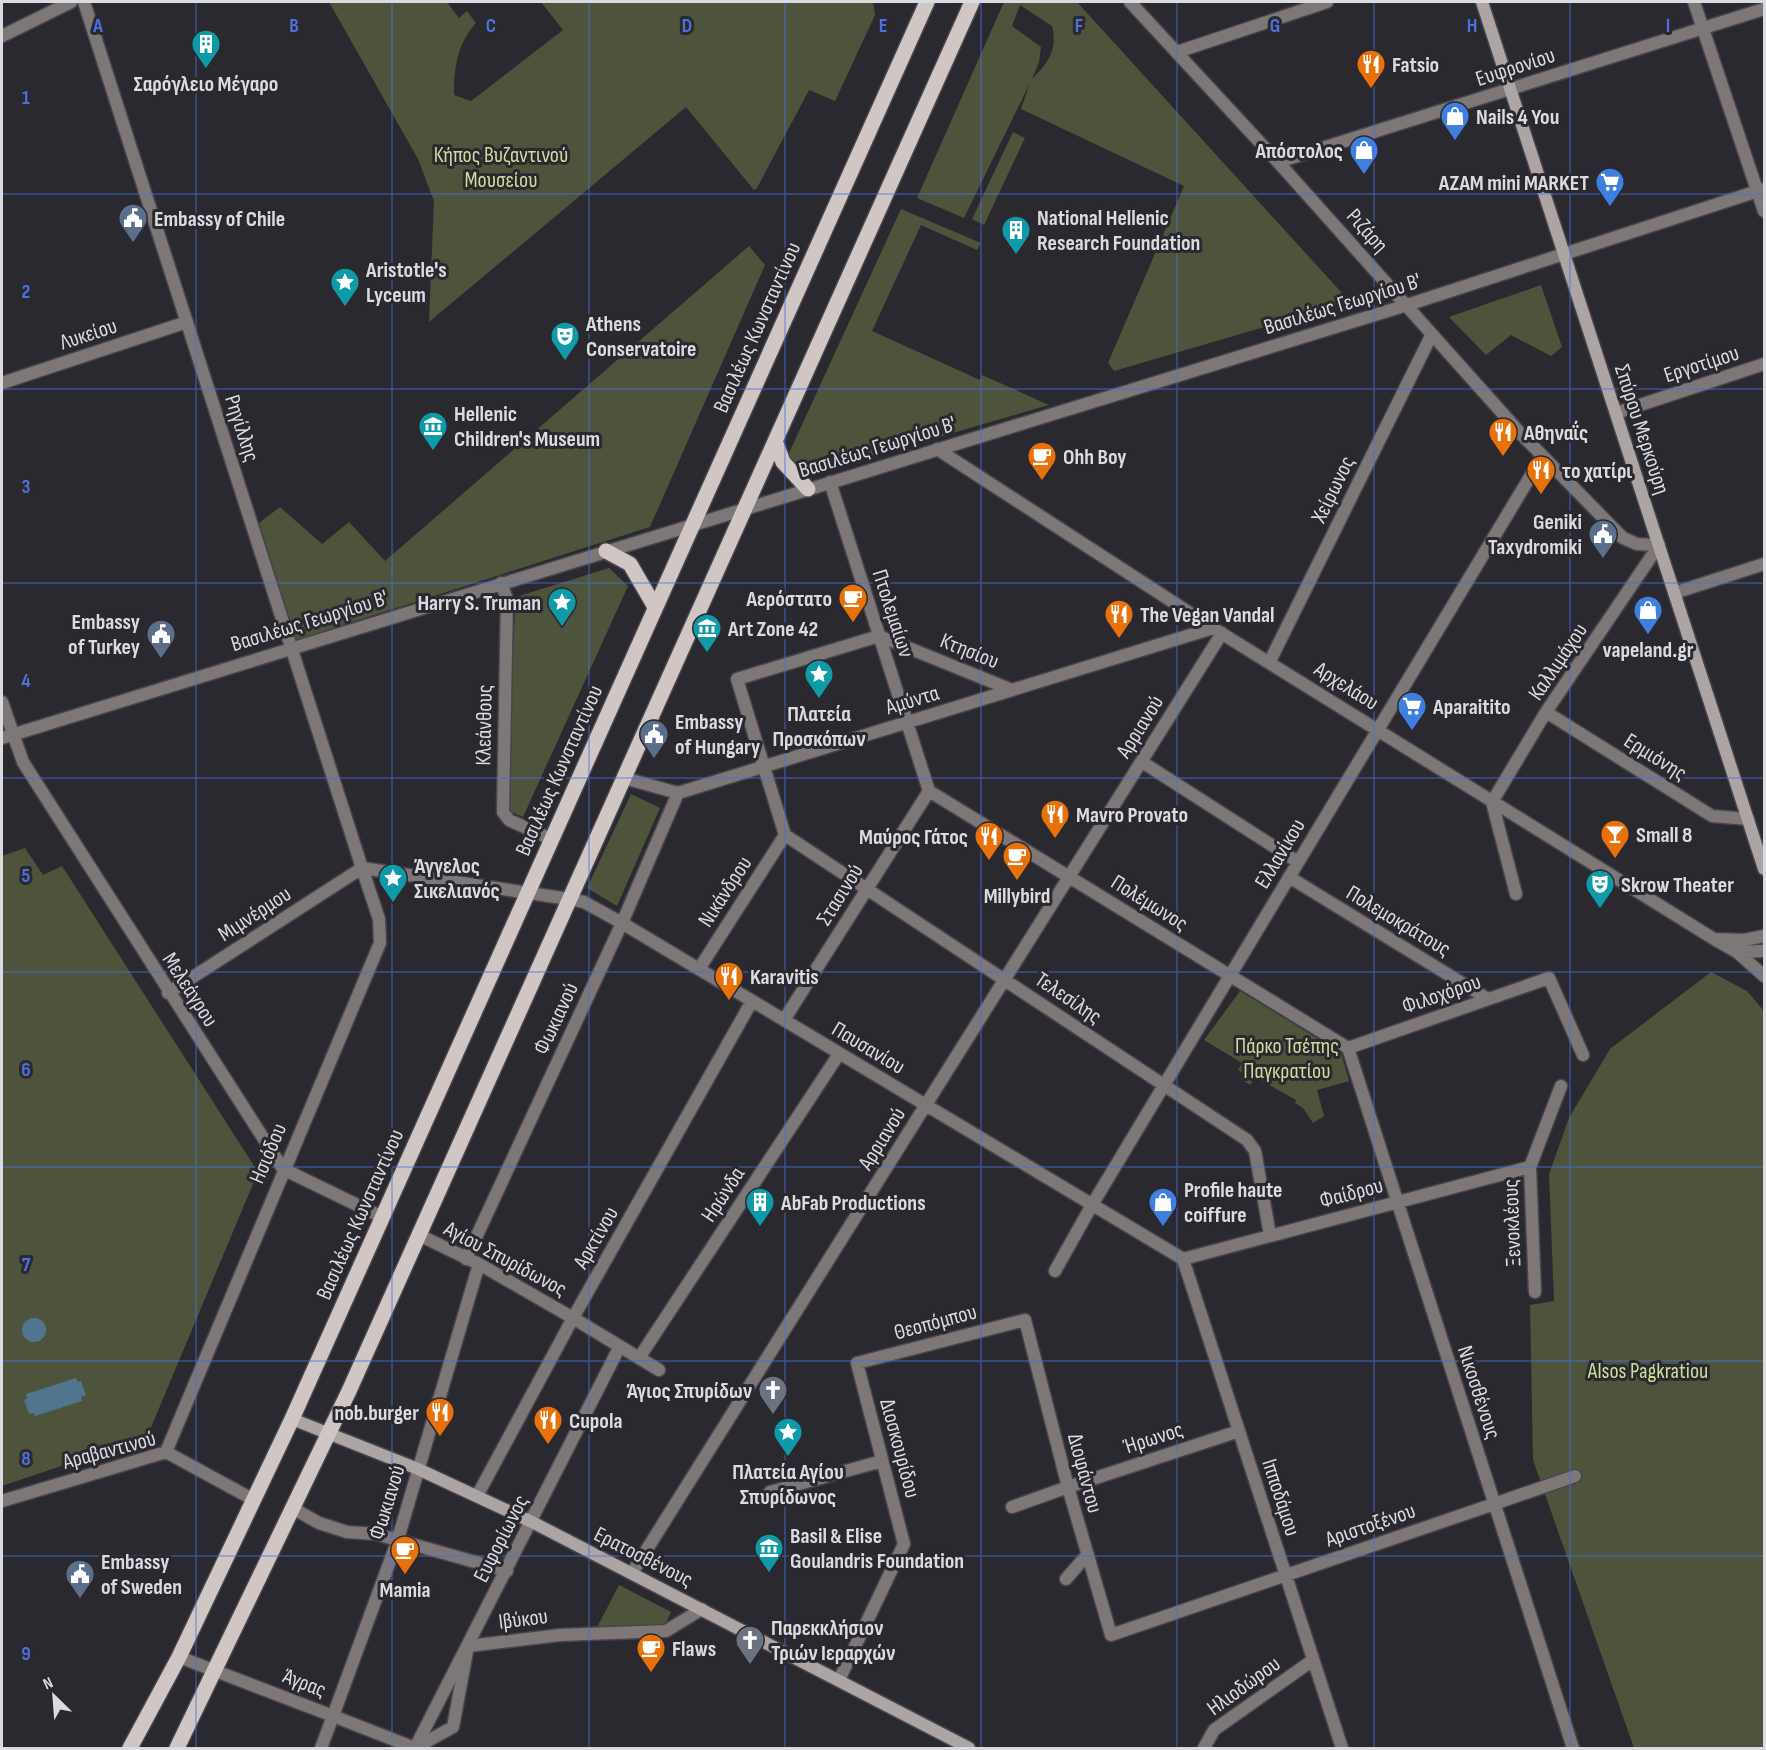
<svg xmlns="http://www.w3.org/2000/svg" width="1766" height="1750" font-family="'Sofia Sans Condensed',sans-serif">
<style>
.green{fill:#4d543b;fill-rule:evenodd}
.water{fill:#51748f}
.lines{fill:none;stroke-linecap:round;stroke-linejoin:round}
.pedestrian-casing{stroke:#47454c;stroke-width:15}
.minor-casing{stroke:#47454c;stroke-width:15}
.tertiary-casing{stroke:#47454c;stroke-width:15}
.secondary-casing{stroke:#47454c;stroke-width:15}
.primary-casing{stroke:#47454c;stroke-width:18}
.pedestrian{stroke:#7d7877;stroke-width:12}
.minor{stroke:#7d7877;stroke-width:12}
.tertiary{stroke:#7d7877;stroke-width:12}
.secondary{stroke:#aca5a3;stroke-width:12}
.primary{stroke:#d0c7c5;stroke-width:15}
.grid{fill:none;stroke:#4c71da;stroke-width:1.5;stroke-opacity:0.55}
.labels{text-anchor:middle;stroke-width:6;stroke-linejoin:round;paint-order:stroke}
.poi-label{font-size:22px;font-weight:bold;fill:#dbdadf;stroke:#2b2930;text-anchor:start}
.street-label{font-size:22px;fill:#dbdadf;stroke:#2b2930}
.park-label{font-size:22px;fill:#ccdd9b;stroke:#2b2930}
.grid-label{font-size:20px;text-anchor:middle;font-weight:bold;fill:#4c71da;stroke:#2b2930;stroke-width:6;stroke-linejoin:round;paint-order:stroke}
</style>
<rect width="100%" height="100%" fill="#2b2930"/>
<path class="green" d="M 329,2 L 447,2 L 459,18 L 467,11 L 476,23 C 457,44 454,68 454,95 L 471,101 L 563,30 L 541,2 L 873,2 L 875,15 L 835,101 L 809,90 L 757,188 L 754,190 L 686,107 L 429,322 L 434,201 L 418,159 Z
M 1004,2 L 1077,2 L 1341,292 L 1339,305 L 1114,371 L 1108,363 L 1184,186 L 1021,109 L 1030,83 L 964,218 L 917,198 ZM 1020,5 L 1052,26 C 1058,50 1048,63 1032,79 L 1039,62 L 1041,47 L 1012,26 Z
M 1013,132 L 1025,138 L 984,225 L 972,219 Z
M 901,209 L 981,243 L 977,250 L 921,225 L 872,331 L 980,380 L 982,375 L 1049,405 L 805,476 L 790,465 L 789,453 Z
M 749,246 L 765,265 L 650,527 L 296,640 L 259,523 L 280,507 L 322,544 L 349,522 L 385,561 Z
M 1541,285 L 1562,347 L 1551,356 L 1511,335 L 1486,355 L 1449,317 Z
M 609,568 L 628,586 L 523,817 L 504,809 L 516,597 Z
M 631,794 L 660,808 L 617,906 L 587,888 Z
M 25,848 L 43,875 L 62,866 L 258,1172 L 147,1437 L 2,1486 L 2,856 Z
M 1711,972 L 1747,991 L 1764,1011 L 1764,1748 L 1634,1748 L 1533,1460 L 1530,1305 L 1554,1301 L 1549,1174 L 1569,1118 L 1610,1049 Z
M 1240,991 L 1341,1053 L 1349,1081 L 1317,1090 L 1324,1116 L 1313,1123 L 1303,1108 L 1295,1103 L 1296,1100 L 1255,1077 L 1250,1085 L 1241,1079 L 1244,1074 L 1238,1070 L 1242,1063 L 1204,1040 Z
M 619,1585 L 671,1612 L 664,1627 L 595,1631 Z"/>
<path class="water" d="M22 1330a12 12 0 1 1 24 0a12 12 0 1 1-24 0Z
M 76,1378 L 78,1382 L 81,1381 L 86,1395 L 81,1397 L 82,1401 L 35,1416 L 33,1413 L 29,1414 L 24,1400 L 27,1399 L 26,1394 Z"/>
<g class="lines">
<g class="pedestrian-casing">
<path id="pedestrian" d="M 764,767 L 737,679 L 879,636 L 1012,690
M 699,969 L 785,835
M 1055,1271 L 1092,1205
M 573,1318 L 659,1370
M 639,1358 L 839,1054
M 1494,1504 L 1575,1476
M 1012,1507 L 1068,1487
M 1066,1579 L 1087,1555
M 321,1748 L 333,1716 L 415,1748 L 620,1346"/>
</g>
<g class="minor-casing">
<path id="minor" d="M 1694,2 L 1764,211
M 2,36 L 71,2
M 1177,52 L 1327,2
M 2,383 L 187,322
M 1616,413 L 1764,364
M 937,449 L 1213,628 L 1714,939 L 1737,952 L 1764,951
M 830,482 L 929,791
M 501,583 L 507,599 L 503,812 L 509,820 L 551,839
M 1674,593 L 1764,564
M 1270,661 L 1431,336
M 2,702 L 23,762 L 283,1169 L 382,1217
M 1546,712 L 1712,816 L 1748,819
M 1142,762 L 1298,862
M 764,767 L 785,835 L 1247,1140 L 1255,1151 L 1270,1235
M 624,778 L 678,793 L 1213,628
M 929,791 L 1348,1048
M 1289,877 L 1488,999
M 1516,894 L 1492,802 L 1546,712 L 1659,545
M 569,899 L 584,902 L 622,923 L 1183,1259
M 1715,939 L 1744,940 L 1764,936
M 1737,952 L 1764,976
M 784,1020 L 929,791
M 1348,1048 L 1573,1748
M 1348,1048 L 1549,978 L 1583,1055
M 1092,1205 L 1542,457
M 419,1235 L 479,1264 L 573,1318
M 466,1259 L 622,923 L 678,793
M 1183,1259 L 1342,1748
M 1183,1259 L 1530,1167
M 1535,1292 L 1530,1167 L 1561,1086
M 166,1452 L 380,943 L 379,919 L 362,868 L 168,993
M 1068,1487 L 1239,1431
M 770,1492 L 882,1461
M 477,1496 L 573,1318 L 752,1001
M 2,1501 L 166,1452 L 254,1500
M 294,1509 L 319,1523 L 347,1532 L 376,1534 L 507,1571
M 632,1573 L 1222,633
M 179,1657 L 333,1716 L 397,1542 L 479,1264
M 839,1680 L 904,1544 L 857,1363 L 1025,1320 L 1068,1487 L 1111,1635 L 1494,1504
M 415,1748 L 453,1727 L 468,1646 L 560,1635 L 666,1631 L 702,1609
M 1204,1748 L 1214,1730 L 1313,1660"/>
</g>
<g class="tertiary-casing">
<path id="tertiary" d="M 84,2 L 362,868 L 569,899
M 1130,2 L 1278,162 L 1522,435 L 1623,538 L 1637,544 L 1659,545
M 1278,162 L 1764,9
M 2,738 L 1407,305 L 1764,189"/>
</g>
<g class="secondary-casing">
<path id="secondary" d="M 1482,2 L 1764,869
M 292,1419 L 418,1469 L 532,1522 L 969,1748"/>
</g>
<g class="primary-casing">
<path id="primary" d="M 775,441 L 783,462 L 808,489
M 606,551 L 630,564 L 655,607
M 130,1748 L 179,1657 L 292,1419 L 927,2
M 177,1748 L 349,1391 L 972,2"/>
</g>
<use href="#pedestrian" class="pedestrian"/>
<use href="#minor" class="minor"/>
<use href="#tertiary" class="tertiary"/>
<use href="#secondary" class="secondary"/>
<use href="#primary" class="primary"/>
</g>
<path class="grid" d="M 196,2 L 196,1748M 392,2 L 392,1748M 589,2 L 589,1748M 785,2 L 785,1748M 981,2 L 981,1748M 1177,2 L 1177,1748M 1374,2 L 1374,1748M 1570,2 L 1570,1748M 2,194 L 1764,194M 2,389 L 1764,389M 2,583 L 1764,583M 2,778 L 1764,778M 2,972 L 1764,972M 2,1167 L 1764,1167M 2,1361 L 1764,1361M 2,1556 L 1764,1556"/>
<defs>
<g id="building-pin" transform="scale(1.5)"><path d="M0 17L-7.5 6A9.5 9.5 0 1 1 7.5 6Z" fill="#0f9aa8" stroke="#2b2930"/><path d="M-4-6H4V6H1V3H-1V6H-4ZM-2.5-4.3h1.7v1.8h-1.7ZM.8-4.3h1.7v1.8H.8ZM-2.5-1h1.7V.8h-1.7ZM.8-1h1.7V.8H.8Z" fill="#fff"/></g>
<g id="restaurant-pin" transform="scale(1.5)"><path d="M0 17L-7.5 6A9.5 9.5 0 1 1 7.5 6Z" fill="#e8710a" stroke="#2b2930"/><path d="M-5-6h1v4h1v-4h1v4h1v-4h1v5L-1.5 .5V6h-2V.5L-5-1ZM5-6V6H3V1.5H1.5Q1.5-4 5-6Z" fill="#fff"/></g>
<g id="shop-pin" transform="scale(1.5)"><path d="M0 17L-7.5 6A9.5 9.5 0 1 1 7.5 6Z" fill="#3f7fe0" stroke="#2b2930"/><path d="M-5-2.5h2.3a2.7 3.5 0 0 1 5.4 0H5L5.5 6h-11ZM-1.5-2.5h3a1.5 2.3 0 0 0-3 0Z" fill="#fff"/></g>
<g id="supermarket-pin" transform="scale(1.5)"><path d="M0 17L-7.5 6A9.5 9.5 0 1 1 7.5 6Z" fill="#3f7fe0" stroke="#2b2930"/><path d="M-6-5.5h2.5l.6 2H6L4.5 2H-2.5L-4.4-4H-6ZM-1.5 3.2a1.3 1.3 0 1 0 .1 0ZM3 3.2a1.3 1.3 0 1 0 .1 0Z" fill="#fff"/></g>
<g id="civic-pin" transform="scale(1.5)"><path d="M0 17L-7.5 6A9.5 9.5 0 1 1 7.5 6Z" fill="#5c6f8a" stroke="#2b2930"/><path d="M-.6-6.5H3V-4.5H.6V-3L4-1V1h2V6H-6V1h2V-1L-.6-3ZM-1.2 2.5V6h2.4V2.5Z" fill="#fff"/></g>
<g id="sight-pin" transform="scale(1.5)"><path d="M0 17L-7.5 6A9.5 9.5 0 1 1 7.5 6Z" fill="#0f9aa8" stroke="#2b2930"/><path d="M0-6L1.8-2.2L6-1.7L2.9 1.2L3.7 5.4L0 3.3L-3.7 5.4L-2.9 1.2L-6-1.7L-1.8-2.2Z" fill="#fff"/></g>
<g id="theatre-pin" transform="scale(1.5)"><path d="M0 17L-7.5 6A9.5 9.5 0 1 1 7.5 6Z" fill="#0f9aa8" stroke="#2b2930"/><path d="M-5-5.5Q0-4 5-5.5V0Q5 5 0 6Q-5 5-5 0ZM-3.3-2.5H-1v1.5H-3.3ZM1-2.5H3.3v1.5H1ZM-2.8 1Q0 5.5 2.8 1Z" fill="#fff"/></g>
<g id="museum-pin" transform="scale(1.5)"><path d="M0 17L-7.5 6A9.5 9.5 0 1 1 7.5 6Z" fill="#0f9aa8" stroke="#2b2930"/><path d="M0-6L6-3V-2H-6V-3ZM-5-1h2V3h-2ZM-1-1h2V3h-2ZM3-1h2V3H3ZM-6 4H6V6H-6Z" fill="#fff"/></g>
<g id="cafe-pin" transform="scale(1.5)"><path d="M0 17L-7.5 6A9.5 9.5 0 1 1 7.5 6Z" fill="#e8710a" stroke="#2b2930"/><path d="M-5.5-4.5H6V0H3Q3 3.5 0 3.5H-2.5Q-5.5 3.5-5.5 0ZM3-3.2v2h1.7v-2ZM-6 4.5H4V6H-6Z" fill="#fff"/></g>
<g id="bar-pin" transform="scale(1.5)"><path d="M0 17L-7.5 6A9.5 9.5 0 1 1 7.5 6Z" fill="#e8710a" stroke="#2b2930"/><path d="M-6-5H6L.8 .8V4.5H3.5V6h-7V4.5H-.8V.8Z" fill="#fff"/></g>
<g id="church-pin" transform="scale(1.5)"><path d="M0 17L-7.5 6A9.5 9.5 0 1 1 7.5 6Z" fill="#6b7280" stroke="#2b2930"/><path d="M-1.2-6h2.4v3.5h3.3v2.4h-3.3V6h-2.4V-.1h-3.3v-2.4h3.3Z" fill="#fff"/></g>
</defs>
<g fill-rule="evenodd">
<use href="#building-pin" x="206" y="44"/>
<use href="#restaurant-pin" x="1371" y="64"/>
<use href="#shop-pin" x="1455" y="116"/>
<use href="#shop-pin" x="1364" y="150"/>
<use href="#supermarket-pin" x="1610" y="182"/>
<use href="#civic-pin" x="133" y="218"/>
<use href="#building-pin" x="1016" y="230"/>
<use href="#sight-pin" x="345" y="282"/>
<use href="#theatre-pin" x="565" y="336"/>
<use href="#museum-pin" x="433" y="426"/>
<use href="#restaurant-pin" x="1503" y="432"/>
<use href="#cafe-pin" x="1042" y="456"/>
<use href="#restaurant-pin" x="1541" y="470"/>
<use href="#civic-pin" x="1603" y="534"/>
<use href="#cafe-pin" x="853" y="598"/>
<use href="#sight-pin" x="562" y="602"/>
<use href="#shop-pin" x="1648" y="610"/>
<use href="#restaurant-pin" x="1119" y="614"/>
<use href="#museum-pin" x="707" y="628"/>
<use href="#civic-pin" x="161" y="634"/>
<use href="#sight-pin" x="819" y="674"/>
<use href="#supermarket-pin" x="1412" y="706"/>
<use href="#civic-pin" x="654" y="734"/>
<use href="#restaurant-pin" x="1055" y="814"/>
<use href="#bar-pin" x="1615" y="834"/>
<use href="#restaurant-pin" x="989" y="836"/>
<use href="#cafe-pin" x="1017" y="856"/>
<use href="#sight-pin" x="393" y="878"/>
<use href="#theatre-pin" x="1600" y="884"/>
<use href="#restaurant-pin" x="729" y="976"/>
<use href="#building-pin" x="760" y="1202"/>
<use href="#shop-pin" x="1163" y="1202"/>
<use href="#church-pin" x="773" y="1390"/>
<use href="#restaurant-pin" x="440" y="1412"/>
<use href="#restaurant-pin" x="548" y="1420"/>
<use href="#sight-pin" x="788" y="1432"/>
<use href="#museum-pin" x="769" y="1548"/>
<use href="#cafe-pin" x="405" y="1550"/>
<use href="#civic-pin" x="80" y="1574"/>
<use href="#church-pin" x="750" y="1640"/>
<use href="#cafe-pin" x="651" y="1648"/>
</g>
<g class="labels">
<g class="poi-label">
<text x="1392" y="72">Fatsio</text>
<text x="206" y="91" text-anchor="middle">Σαρόγλειο Μέγαρο</text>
<text x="1476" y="124">Nails 4 You</text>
<text x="1343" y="158" text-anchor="end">Απόστολος</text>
<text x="1589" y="190" text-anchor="end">AZAM mini MARKET</text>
<text x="1037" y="225">National Hellenic<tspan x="1037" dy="25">Research Foundation</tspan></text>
<text x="154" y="226">Embassy of Chile</text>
<text x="366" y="277">Aristotle's<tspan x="366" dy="25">Lyceum</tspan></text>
<text x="586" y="331">Athens<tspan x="586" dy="25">Conservatoire</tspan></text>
<text x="454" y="421">Hellenic<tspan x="454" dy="25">Children's Museum</tspan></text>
<text x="1524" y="440">Αθηναΐς</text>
<text x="1063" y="464">Ohh Boy</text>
<text x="1562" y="478">το χατίρι</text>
<text x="1582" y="529" text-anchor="end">Geniki<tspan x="1582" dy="25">Taxydromiki</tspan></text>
<text x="832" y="606" text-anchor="end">Αερόστατο</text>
<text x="541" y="610" text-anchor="end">Harry S. Truman</text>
<text x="1140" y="622">The Vegan Vandal</text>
<text x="140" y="629" text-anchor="end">Embassy<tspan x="140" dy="25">of Turkey</tspan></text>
<text x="728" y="636">Art Zone 42</text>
<text x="1648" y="657" text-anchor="middle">vapeland.gr</text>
<text x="1433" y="714">Aparaitito</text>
<text x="819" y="721" text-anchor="middle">Πλατεία<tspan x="819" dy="25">Προσκόπων</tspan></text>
<text x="675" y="729">Embassy<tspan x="675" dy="25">of Hungary</tspan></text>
<text x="1076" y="822">Mavro Provato</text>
<text x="1636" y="842">Small 8</text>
<text x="968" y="844" text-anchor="end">Μαύρος Γάτος</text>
<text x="414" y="873">Άγγελος<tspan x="414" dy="25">Σικελιανός</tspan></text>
<text x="1621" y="892">Skrow Theater</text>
<text x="1017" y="903" text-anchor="middle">Millybird</text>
<text x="750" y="984">Karavitis</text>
<text x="1184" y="1197">Profile haute<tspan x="1184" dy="25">coiffure</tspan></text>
<text x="781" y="1210">AbFab Productions</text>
<text x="752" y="1398" text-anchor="end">Άγιος Σπυρίδων</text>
<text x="419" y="1420" text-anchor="end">nob.burger</text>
<text x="569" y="1428">Cupola</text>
<text x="788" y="1479" text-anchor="middle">Πλατεία Αγίου<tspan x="788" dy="25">Σπυρίδωνος</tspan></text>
<text x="790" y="1543">Basil &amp; Elise<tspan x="790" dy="25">Goulandris Foundation</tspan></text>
<text x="101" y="1569">Embassy<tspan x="101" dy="25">of Sweden</tspan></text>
<text x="405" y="1597" text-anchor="middle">Mamia</text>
<text x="771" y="1635">Παρεκκλήσιον<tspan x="771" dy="25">Τριών Ιεραρχών</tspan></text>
<text x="672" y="1656">Flaws</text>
</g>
<g class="street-label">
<text transform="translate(1515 66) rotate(-18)" y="8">Ευφρονίου</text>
<text transform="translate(1368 230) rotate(48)" y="8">Ριζάρη</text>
<text transform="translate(1342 303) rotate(-17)" y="8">Βασιλέως Γεωργίου Β'</text>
<text transform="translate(756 327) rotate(-66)" y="8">Βασιλέως Κωνσταντίνου</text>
<text transform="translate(88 333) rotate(-18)" y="8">Λυκείου</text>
<text transform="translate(1701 363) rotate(-18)" y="8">Εργοτίμου</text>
<text transform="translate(243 428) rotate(72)" y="8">Ρηγίλλης</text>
<text transform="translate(1643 429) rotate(72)" y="8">Σπύρου Μερκούρη</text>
<text transform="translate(877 446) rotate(-17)" y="8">Βασιλέως Γεωργίου Β'</text>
<text transform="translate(1332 489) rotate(-64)" y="8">Χείρωνος</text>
<text transform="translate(894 613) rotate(72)" y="8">Πτολεμαίων</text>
<text transform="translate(309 620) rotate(-17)" y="8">Βασιλέως Γεωργίου Β'</text>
<text transform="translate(970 650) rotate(22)" y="8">Κτησίου</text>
<text transform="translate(1557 661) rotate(-56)" y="8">Καλλιμάχου</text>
<text transform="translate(1347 685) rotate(32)" y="8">Αρχελάου</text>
<text transform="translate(912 699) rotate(-17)" y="8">Αμύντα</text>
<text transform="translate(483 725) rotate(-89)" y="8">Κλεάνθους</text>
<text transform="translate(1139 726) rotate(-58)" y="8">Αρριανού</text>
<text transform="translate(1656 756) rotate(32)" y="8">Ερμιόνης</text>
<text transform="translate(558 770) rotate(-66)" y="8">Βασιλέως Κωνσταντίνου</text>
<text transform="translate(1279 853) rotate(-59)" y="8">Ελλανίκου</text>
<text transform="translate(724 891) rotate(-57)" y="8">Νικάνδρου</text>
<text transform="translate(839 894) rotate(-58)" y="8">Στασινού</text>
<text transform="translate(1150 902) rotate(32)" y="8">Πολέμωνος</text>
<text transform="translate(254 913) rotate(-33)" y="8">Μιμνέρμου</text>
<text transform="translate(1399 920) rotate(31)" y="8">Πολεμοκράτους</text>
<text transform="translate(191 989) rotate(57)" y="8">Μελεάγρου</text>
<text transform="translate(1441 993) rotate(-19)" y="8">Φιλοχόρου</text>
<text transform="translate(1069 997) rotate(34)" y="8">Τελεσίλης</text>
<text transform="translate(555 1018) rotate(-65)" y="8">Φωκιανού</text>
<text transform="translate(869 1047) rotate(31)" y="8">Παυσανίου</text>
<text transform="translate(881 1138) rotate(-58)" y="8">Αρριανού</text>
<text transform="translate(267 1153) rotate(-67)" y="8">Ησιόδου</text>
<text transform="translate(1351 1192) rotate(-15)" y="8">Φαίδρου</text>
<text transform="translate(722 1194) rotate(-57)" y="8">Ηρώνδα</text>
<text transform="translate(359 1214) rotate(-66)" y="8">Βασιλέως Κωνσταντίνου</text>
<text transform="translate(1511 1223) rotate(-92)" y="8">Ξενοκλέους</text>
<text transform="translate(595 1237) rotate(-60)" y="8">Αρκτίνου</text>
<text transform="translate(506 1258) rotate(28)" y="8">Αγίου Σπυρίδωνος</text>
<text transform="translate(935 1321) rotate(-15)" y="8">Θεοπόμπου</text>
<text transform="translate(1480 1392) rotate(72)" y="8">Νικοσθένους</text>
<text transform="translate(1153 1437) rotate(-18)" y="8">Ήρωνος</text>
<text transform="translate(901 1448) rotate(75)" y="8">Διοσκουρίδου</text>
<text transform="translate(109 1449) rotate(-15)" y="8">Αραβαντινού</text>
<text transform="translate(1086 1473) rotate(75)" y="8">Διοφάντου</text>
<text transform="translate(1282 1497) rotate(72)" y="8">Ιπποδάμου</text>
<text transform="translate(386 1502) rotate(-73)" y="8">Φωκιανού</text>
<text transform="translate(1370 1524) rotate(-19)" y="8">Αριστοξένου</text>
<text transform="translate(500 1538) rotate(-63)" y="8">Ευφορίωνος</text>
<text transform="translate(644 1556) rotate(27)" y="8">Ερατοσθένους</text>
<text transform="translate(523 1618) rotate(-7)" y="8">Ιβύκου</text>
<text transform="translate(305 1682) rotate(21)" y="8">Άγρας</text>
<text transform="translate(1243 1685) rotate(-36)" y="8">Ηλιοδώρου</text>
</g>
<g class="park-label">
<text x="501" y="162">Κήπος Βυζαντινού<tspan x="501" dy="25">Μουσείου</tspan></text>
<text x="1287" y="1053">Πάρκο Τσέπης<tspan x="1287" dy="25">Παγκρατίου</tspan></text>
<text x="1648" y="1378">Alsos Pagkratiou</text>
</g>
</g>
<g class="grid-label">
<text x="98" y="32">A</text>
<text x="294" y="32">B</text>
<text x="491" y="32">C</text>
<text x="687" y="32">D</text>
<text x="883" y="32">E</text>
<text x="1079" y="32">F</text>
<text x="1275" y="32">G</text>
<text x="1472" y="32">H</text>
<text x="1668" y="32">I</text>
<text x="26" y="104">1</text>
<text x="26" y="298">2</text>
<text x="26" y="493">3</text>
<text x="26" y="687">4</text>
<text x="26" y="882">5</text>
<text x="26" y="1076">6</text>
<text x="26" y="1271">7</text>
<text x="26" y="1465">8</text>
<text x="26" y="1660">9</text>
</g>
<rect width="1766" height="1750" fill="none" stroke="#dbdadf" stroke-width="6"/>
<g transform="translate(54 1696) rotate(335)" stroke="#2b2930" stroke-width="4.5" paint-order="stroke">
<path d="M0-4.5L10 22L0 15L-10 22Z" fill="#dbdadf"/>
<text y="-9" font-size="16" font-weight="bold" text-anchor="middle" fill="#dbdadf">N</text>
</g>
</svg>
